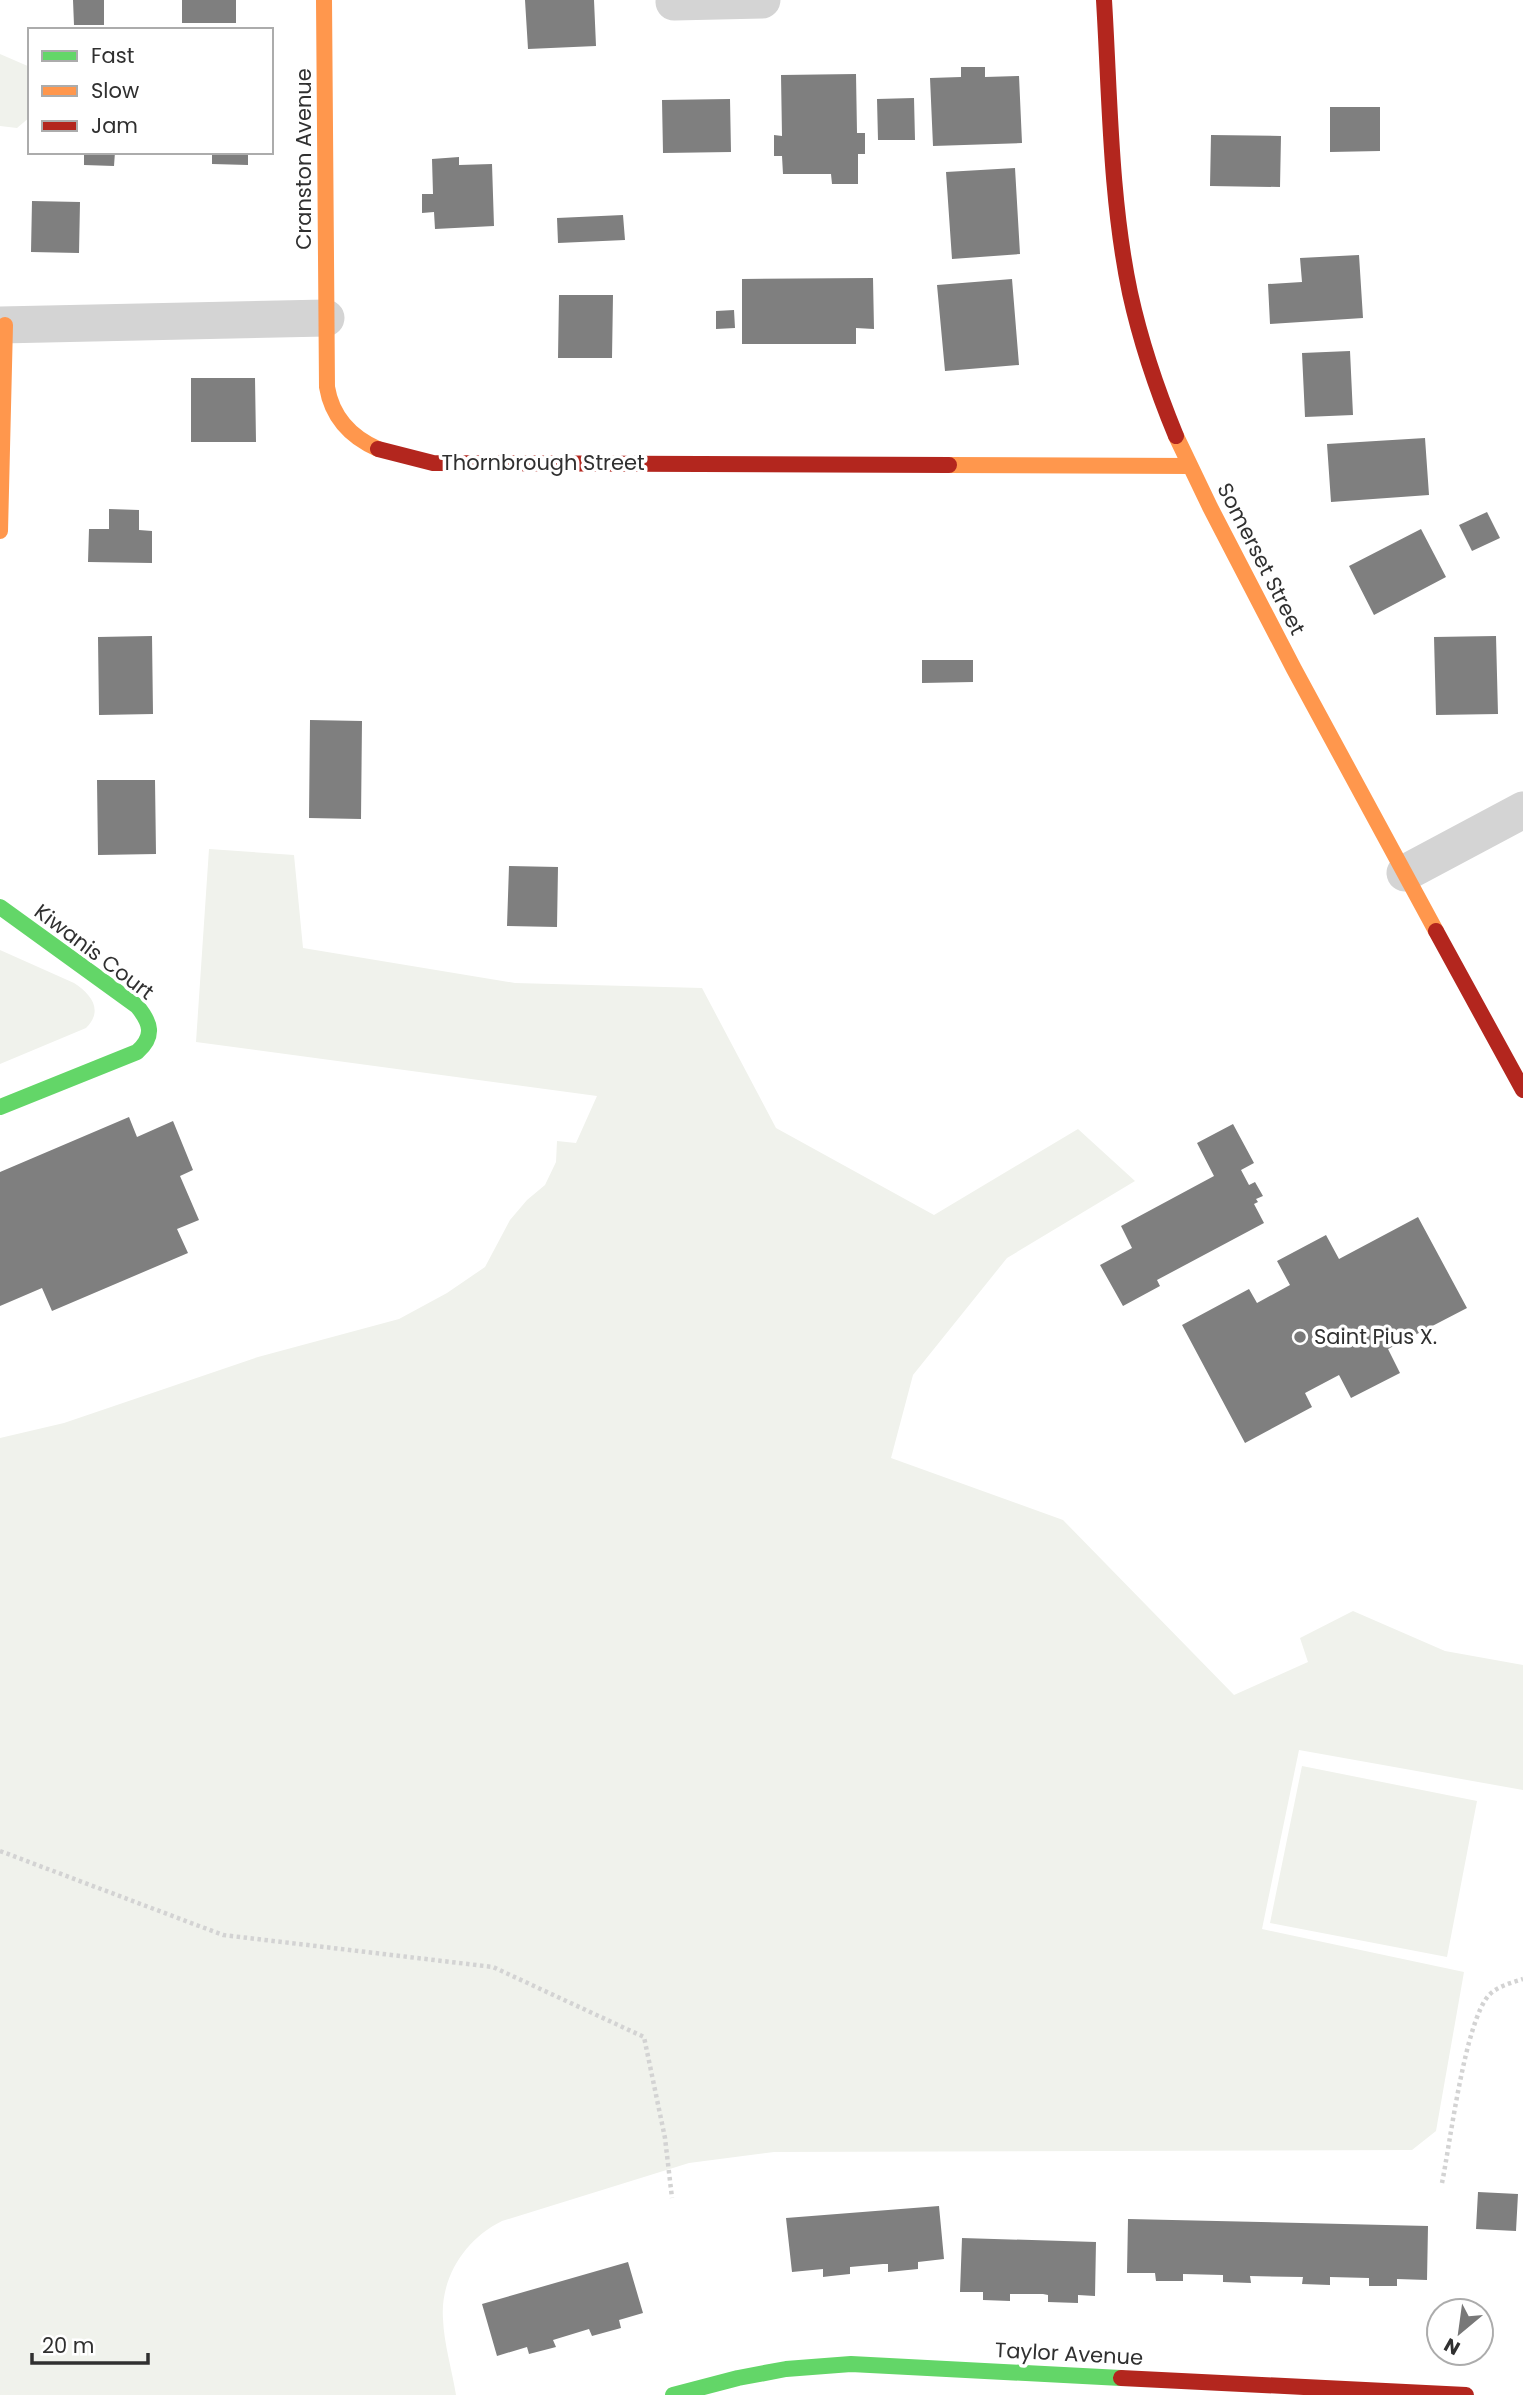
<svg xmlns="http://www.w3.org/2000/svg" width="1523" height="2395" font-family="Poppins,sans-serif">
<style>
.green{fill:#f0f2ec}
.building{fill:#7f7f7f}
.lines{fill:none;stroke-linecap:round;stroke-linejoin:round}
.path{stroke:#d3d3d3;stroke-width:4.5;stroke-dasharray:3.5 3.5;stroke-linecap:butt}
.street{stroke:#d4d4d4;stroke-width:37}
.fast{stroke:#63d668;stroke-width:16}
.slow{stroke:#ff974d;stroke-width:16}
.jam{stroke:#b3261e;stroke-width:16}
.poi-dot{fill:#787878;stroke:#fff;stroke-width:2.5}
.labels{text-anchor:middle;stroke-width:7;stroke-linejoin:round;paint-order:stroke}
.street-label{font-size:21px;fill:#303030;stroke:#fff}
.poi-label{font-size:21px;fill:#303030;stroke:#fff;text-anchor:start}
</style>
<rect width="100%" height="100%" fill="#fff"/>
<path class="green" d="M 0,54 L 30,67 L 30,117 L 17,128 L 0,126 Z
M 209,849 L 294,855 L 303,948 L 515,983 L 702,988 L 776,1128 L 934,1215 L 1078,1129 L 1135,1181 L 1007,1258 L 913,1375 L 891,1458 L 1063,1520 L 1234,1695 L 1308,1662 L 1300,1638 L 1353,1611 L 1445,1651 L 1523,1665 L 1523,1790 L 1299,1750 L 1262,1929 L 1464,1972 L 1436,2131 L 1412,2150 L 774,2152 L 689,2163 L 502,2221 C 465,2239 440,2278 443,2319 C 444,2344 452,2370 456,2395 L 0,2395 L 0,1438 L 64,1423 L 258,1357 L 399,1319 L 447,1293 L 485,1267 L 510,1220 L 527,1200 L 545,1185 L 556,1162 L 557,1141 L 576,1143 L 597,1096 L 196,1042 Z
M 0,950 L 74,983 C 91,994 104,1010 86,1028 L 0,1064 Z
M 1302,1766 L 1477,1801 L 1447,1957 L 1270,1923 Z"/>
<path class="building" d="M 73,0 L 104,0 L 104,25 L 74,25 Z
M 182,0 L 236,0 L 236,23 L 182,23 Z
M 525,0 L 594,0 L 596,46 L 528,49 Z
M 961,67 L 985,67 L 985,77 L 1019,76 L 1022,143 L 933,146 L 930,78 L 961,77 Z
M 856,74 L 857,133 L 865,133 L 865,154 L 858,154 L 858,184 L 832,184 L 831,174 L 783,174 L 782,156 L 774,156 L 774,135 L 782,136 L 781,75 Z
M 914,98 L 915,140 L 878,140 L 877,99 Z
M 730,99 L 731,152 L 663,153 L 662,100 Z
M 1330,107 L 1380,107 L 1380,151 L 1330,152 Z
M 1211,135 L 1281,136 L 1280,187 L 1210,186 Z
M 84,152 L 115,152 L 114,166 L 84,165 Z
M 212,152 L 248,152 L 248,165 L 212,164 Z
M 459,157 L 459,165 L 492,164 L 494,226 L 435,229 L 434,212 L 422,213 L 422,194 L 433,194 L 432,159 Z
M 1015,168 L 1020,254 L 952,259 L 946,172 Z
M 32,201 L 80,202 L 79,253 L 31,252 Z
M 623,215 L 625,240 L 558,243 L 557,218 Z
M 1359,255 L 1363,318 L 1270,324 L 1268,284 L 1302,282 L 1300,258 Z
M 873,278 L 874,329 L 856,328 L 856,344 L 742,344 L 742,279 Z
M 1012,279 L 1019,365 L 945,371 L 937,285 Z
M 559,295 L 613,295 L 612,358 L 558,358 Z
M 734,310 L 735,328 L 716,329 L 716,311 Z
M 1350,351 L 1353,415 L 1305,417 L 1302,353 Z
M 191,378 L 255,378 L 256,442 L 191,442 Z
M 1425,438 L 1429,495 L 1331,502 L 1327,444 Z
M 109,509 L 139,510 L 139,530 L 152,531 L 152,563 L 88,562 L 89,529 L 109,529 Z
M 1487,512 L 1500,538 L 1472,551 L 1459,525 Z
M 1421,529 L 1446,577 L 1374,615 L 1349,566 Z
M 152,636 L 153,714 L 99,715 L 98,637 Z
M 1496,636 L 1498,714 L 1436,715 L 1434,637 Z
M 922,660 L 973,660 L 973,682 L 922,683 Z
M 310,720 L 362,721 L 361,819 L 309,818 Z
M 97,780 L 155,780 L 156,854 L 98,855 Z
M 509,866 L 558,867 L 557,927 L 507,926 Z
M 129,1117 L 137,1137 L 173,1121 L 193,1170 L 180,1176 L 199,1220 L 177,1229 L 188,1253 L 52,1311 L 42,1288 L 0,1306 L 0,1172 Z
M 1233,1124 L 1254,1163 L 1241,1170 L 1249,1185 L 1255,1182 L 1263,1196 L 1256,1199 L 1258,1202 L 1254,1204 L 1264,1223 L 1157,1280 L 1160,1286 L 1123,1306 L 1100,1265 L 1132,1248 L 1121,1226 L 1214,1176 L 1197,1143 Z
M 1418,1217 L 1467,1308 L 1388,1349 L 1400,1373 L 1351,1398 L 1339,1375 L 1305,1393 L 1312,1407 L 1245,1443 L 1182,1325 L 1249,1289 L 1257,1303 L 1290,1285 L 1277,1261 L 1326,1235 L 1339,1259 Z
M 1478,2192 L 1518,2194 L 1516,2231 L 1476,2229 Z
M 939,2206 L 944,2259 L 918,2262 L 918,2269 L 888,2272 L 888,2264 L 883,2264 L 850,2267 L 850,2274 L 831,2276 L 823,2277 L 823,2269 L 792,2272 L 786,2218 Z
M 1128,2219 L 1428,2226 L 1427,2280 L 1397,2279 L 1397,2286 L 1369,2286 L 1369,2278 L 1330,2277 L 1330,2285 L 1302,2284 L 1303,2277 L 1250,2276 L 1251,2283 L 1223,2282 L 1223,2275 L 1183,2274 L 1183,2281 L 1156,2281 L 1155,2273 L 1127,2273 Z
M 962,2238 L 1096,2242 L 1095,2296 L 1078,2295 L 1078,2303 L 1048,2302 L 1048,2295 L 1043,2294 L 1010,2294 L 1010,2301 L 983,2300 L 983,2292 L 960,2292 Z
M 628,2262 L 643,2313 L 619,2320 L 621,2328 L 592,2336 L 589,2329 L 553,2340 L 556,2347 L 529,2354 L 527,2347 L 497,2356 L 482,2304 Z"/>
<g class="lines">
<path class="path" d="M 0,1851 L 223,1935 L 493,1967 L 644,2037 L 665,2138 L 672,2198
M 1442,2183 C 1450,2144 1465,2021 1489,1995 C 1498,1986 1511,1983 1523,1979"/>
<path class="street" d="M 674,2 L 762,0
M 0,325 L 326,318
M 1405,873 L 1523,810"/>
<path class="fast" d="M 0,907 L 137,1006 C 151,1023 155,1036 137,1052 L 0,1107
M 673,2395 L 738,2378 L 786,2369 L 851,2364 L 1121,2378"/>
<path class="slow" d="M 324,0 L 327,387 C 332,417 351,437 378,449
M 1176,436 L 1210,507 L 1294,669 L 1436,931
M 949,465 L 1190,466
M 0,531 L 5,325"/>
<path class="jam" d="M 1104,0 C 1110,98 1110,198 1130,293 C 1141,343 1157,390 1176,436
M 378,449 L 433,463 L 949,465
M 1436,931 L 1523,1090
M 1121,2378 L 1466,2395"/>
</g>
<circle class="poi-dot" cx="1300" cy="1337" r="7"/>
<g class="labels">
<g class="street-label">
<text transform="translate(304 159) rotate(-90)" y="7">Cranston Avenue</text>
<text x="543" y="470">Thornbrough Street</text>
<text transform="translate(1261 559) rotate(63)" y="7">Somerset Street</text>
<text transform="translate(94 952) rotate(37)" y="7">Kiwanis Court</text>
<text transform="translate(1069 2354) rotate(3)" y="7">Taylor Avenue</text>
</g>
<g class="poi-label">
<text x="1314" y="1344">Saint Pius X.</text>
</g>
</g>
<rect x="28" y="28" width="245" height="126" fill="#ffffff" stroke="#acacac" stroke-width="2"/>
<rect x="42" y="51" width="35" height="10" fill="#63d668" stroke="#acacac" stroke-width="2"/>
<text x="91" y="63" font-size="21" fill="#303030">Fast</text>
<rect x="42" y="86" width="35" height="10" fill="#ff974d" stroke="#acacac" stroke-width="2"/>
<text x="91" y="98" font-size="21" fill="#303030">Slow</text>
<rect x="42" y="121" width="35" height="10" fill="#b3261e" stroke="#acacac" stroke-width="2"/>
<text x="91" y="133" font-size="21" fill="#303030">Jam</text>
<g transform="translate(1460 2332) rotate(209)"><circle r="33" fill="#ffffff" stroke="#acacac" stroke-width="2"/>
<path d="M0-5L12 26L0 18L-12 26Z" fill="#787878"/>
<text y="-10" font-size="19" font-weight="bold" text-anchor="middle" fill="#303030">N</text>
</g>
<path d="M32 2353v10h116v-10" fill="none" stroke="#303030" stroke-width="3.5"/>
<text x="42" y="2353" font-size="21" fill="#303030" stroke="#ffffff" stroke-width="5" paint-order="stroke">20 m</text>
</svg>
